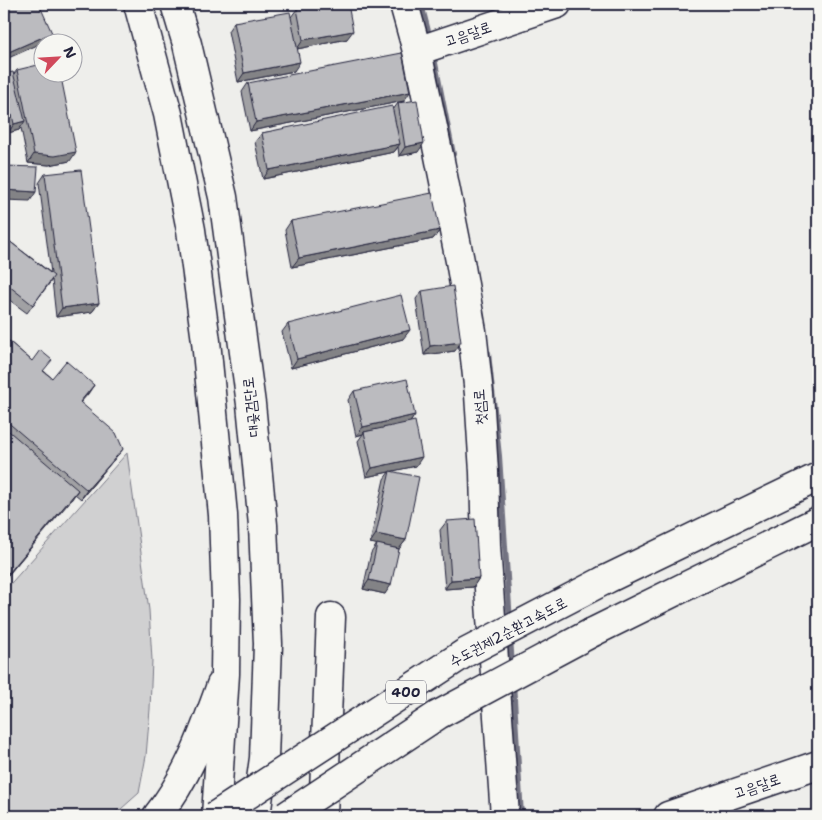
<svg xmlns="http://www.w3.org/2000/svg" width="822" height="820" font-family="'Shantell Sans','Poor Story',sans-serif">
<style>
.green{fill:#d0d0d1;stroke:#797986}
.lines{fill:none;stroke-linecap:round;stroke-linejoin:round}
.stream{stroke:#727281;stroke-width:6}
.minor-casing{stroke:#22223b;stroke-width:31}
.major-casing{stroke:#22223b;stroke-width:31}
.highway-casing{stroke:#22223b;stroke-width:31}
.minor{stroke:#f6f6f2;stroke-width:28}
.major{stroke:#f6f6f2;stroke-width:28}
.highway{stroke:#f6f6f2;stroke-width:28}
.highway-bridge-casing{stroke:#22223b;stroke-width:31;stroke-linecap:butt}
.highway-bridge{stroke:#f6f6f2;stroke-width:28}
.wall{fill:#a1a1a4;stroke:#22223b}
.shaded-wall{fill:#838386;stroke:#22223b}
.building{fill:#bbbbbf;stroke:#22223b}
.labels{text-anchor:middle;stroke-width:4;stroke-linejoin:round;paint-order:stroke}
.shield{fill:#f6f6f2;stroke:#626272;stroke-width:1}
.shield-label{font-size:14px;font-weight:bold;fill:#22223b}
.street-label{font-size:15px;fill:#22223b;stroke:#f6f6f2}
</style>
<rect width="100%" height="100%" fill="#eeeeeb"/>
<filter id="ink" filterUnits="userSpaceOnUse"><feTurbulence type="fractalNoise" baseFrequency=".02" numOctaves="2"/><feDisplacementMap in="SourceGraphic" scale="10" xChannelSelector="R" yChannelSelector="G"/><feConvolveMatrix kernelMatrix="1 2 1 2 8 2 1 2 1" color-interpolation-filters="sRGB"/></filter>
<g filter="url(#ink)">
<path class="green" d="M 127,453 L 149,610 L 152,660 L 150,709 L 146,756 L 139,793 L 121,809 L 104,816 L 4,816 L 4,591 Z"/>
<g class="lines">
<path class="stream" d="M 421,4 L 430,39
M 433,53 L 453,154
M 488,353 L 499,456 L 510,622
M 510,637 L 512,667
M 513,682 L 521,816"/>
<g class="minor-casing">
<path id="minor" d="M 404,4 L 417,51 L 439,156 L 460,261 L 472,331 L 479,394 L 484,472 L 486,546 L 505,816
M 417,51 L 557,4
M 157,816 C 189,776 204,732 221,685
M 323,816 L 331,617
M 668,816 L 818,765"/>
</g>
<g class="major-casing">
<path id="major" d="M 138,4 L 168,114 L 191,230 L 206,341 L 223,515 L 226,599 L 225,674 L 216,816
M 175,4 L 187,44 L 223,197 L 251,404 L 263,525 L 268,644 L 264,758 L 256,816"/>
</g>
<g class="highway-casing">
<path id="highway" d="M 605,580 L 818,477
M 593,632 L 818,521"/>
</g>
<use href="#minor" class="minor"/>
<use href="#major" class="major"/>
<use href="#highway" class="highway"/>
<g class="highway-bridge-casing">
<path id="highway-bridge" d="M 215,816 L 465,653 L 605,580
M 286,816 L 438,715 L 593,632"/>
</g>
<use href="#highway-bridge" class="highway-bridge"/>
</g>
<path class="wall" d="M 297,9 L 347,39 L 297,49 L 294,71 L 238,82 L 228,31 L 234,22 L 291,17 Z
M 17,70 L 70,161 L 49,165 L 28,163 L 21,128 L 19,130 L 8,133 L 6,124 L 4,124 L 4,74 L 14,74 Z
M 248,83 L 404,101 L 250,131 L 242,92 Z
M 398,103 L 418,152 L 399,156 L 398,147 L 394,152 L 263,179 L 255,142 L 262,133 L 393,110 Z
M 45,174 L 99,303 L 92,312 L 56,317 L 52,280 L 27,313 L 4,296 L 4,237 L 51,273 L 39,183 Z
M 291,221 L 440,230 L 433,239 L 292,267 L 285,230 Z
M 422,291 L 455,351 L 424,355 L 416,299 Z
M 288,324 L 403,339 L 291,368 L 282,332 Z
M 4,337 L 52,378 L 94,385 L 80,402 L 123,449 L 116,457 L 81,499 L 75,494 L 4,580 Z
M 354,391 L 415,415 L 410,422 L 416,466 L 392,471 L 406,540 L 399,549 L 385,594 L 363,589 L 371,553 L 377,544 L 370,543 L 384,479 L 389,472 L 366,477 L 358,441 L 363,434 L 356,436 L 348,400 Z
M 447,521 L 479,578 L 473,587 L 445,589 L 440,530 Z"/>
<path class="shaded-wall" d="M 353,31 L 347,39 L 297,49 L 303,40 Z
M 52,33 L 46,42 L 42,42 L 42,43 L 4,60 L 4,54 Z
M 300,62 L 294,71 L 238,82 L 244,73 Z
M 410,92 L 404,101 L 250,131 L 256,122 Z
M 12,115 L 6,124 L 4,124 L 4,117 Z
M 25,121 L 19,130 L 8,133 L 14,124 Z
M 424,143 L 418,152 L 399,156 L 405,147 Z
M 400,144 L 394,152 L 263,179 L 269,170 Z
M 76,152 L 70,161 L 49,165 L 28,163 L 34,154 Z
M 4,190 L 36,192 L 30,201 L 4,200 Z
M 440,230 L 433,239 L 292,267 L 299,258 Z
M 99,303 L 92,312 L 56,317 L 62,308 Z
M 410,330 L 403,339 L 291,368 L 297,359 Z
M 461,342 L 455,351 L 424,355 L 430,346 Z
M 94,385 L 88,394 L 73,411 L 80,402 Z
M 415,415 L 409,424 L 364,432 L 363,434 L 356,436 L 363,427 Z
M 123,449 L 116,457 L 81,499 L 87,490 Z
M 422,457 L 416,466 L 366,477 L 372,468 Z
M 78,490 L 72,499 L 4,580 L 9,573 Z
M 376,534 L 406,540 L 399,549 L 370,543 Z
M 479,578 L 473,587 L 445,589 L 451,580 Z
M 369,580 L 391,585 L 385,594 L 363,589 Z"/>
<path class="building" d="M 4,4 L 39,4 L 52,33 L 4,54 Z
M 322,4 L 348,4 L 353,31 L 303,40 L 297,9 Z
M 290,12 L 300,62 L 244,73 L 234,22 Z
M 402,53 L 410,92 L 256,122 L 248,83 Z
M 42,64 L 42,72 L 60,72 L 76,152 L 55,156 L 34,154 L 17,70 Z
M 13,72 L 25,121 L 14,124 L 12,115 L 4,117 L 4,74 Z
M 417,100 L 424,143 L 405,147 L 398,103 Z
M 392,106 L 400,144 L 269,170 L 262,133 Z
M 4,166 L 38,167 L 36,192 L 4,190 Z
M 81,170 L 99,303 L 62,308 L 45,174 Z
M 432,193 L 440,230 L 299,258 L 291,221 Z
M 4,237 L 54,276 L 33,305 L 4,282 Z
M 453,286 L 461,342 L 430,346 L 422,291 Z
M 401,295 L 410,330 L 297,359 L 288,324 Z
M 4,337 L 32,361 L 40,350 L 52,360 L 43,371 L 52,378 L 66,361 L 94,385 L 80,402 L 116,433 L 123,449 L 87,490 L 4,419 Z
M 407,379 L 415,415 L 363,427 L 354,391 Z
M 415,421 L 422,457 L 372,468 L 364,432 Z
M 4,427 L 78,490 L 9,573 L 4,568 Z
M 390,471 L 419,477 L 406,540 L 376,534 Z
M 475,519 L 479,578 L 451,580 L 447,521 Z
M 377,544 L 399,549 L 391,585 L 369,580 Z"/>
</g>
<g class="labels">
<rect class="shield" x="386" y="680.5" width="40" height="23" rx="4"/>
<g class="shield-label">
<text x="406" y="697">400</text>
</g>
<g class="street-label">
<text transform="translate(468 34) rotate(-19)" y="5">고음달로</text>
<text transform="translate(251 407) rotate(-96)" y="5">대곶검단로</text>
<text transform="translate(480 407) rotate(-94)" y="5">첫섬로</text>
<text transform="translate(508 632) rotate(-28)" y="5">수도권제2순환고속도로</text>
<text transform="translate(757 786) rotate(-19)" y="5">고음달로</text>
</g>
</g>
<rect width="822" height="820" fill="none" stroke="#f6f6f2" stroke-width="20"/>
<rect x="10" y="10" width="802" height="800" fill="none" stroke="#22223b" stroke-width="2" filter="url(#ink)"/>
<g transform="translate(58 58) rotate(65)"><circle r="24" fill="#f6f6f2" stroke="#a1a1a9"/>
<path d="M0-4L9 19L0 12L-9 19Z" fill="#d1495b"/>
<text y="-8" font-size="14" font-weight="bold" text-anchor="middle" fill="#22223b">N</text>
</g>
</svg>
